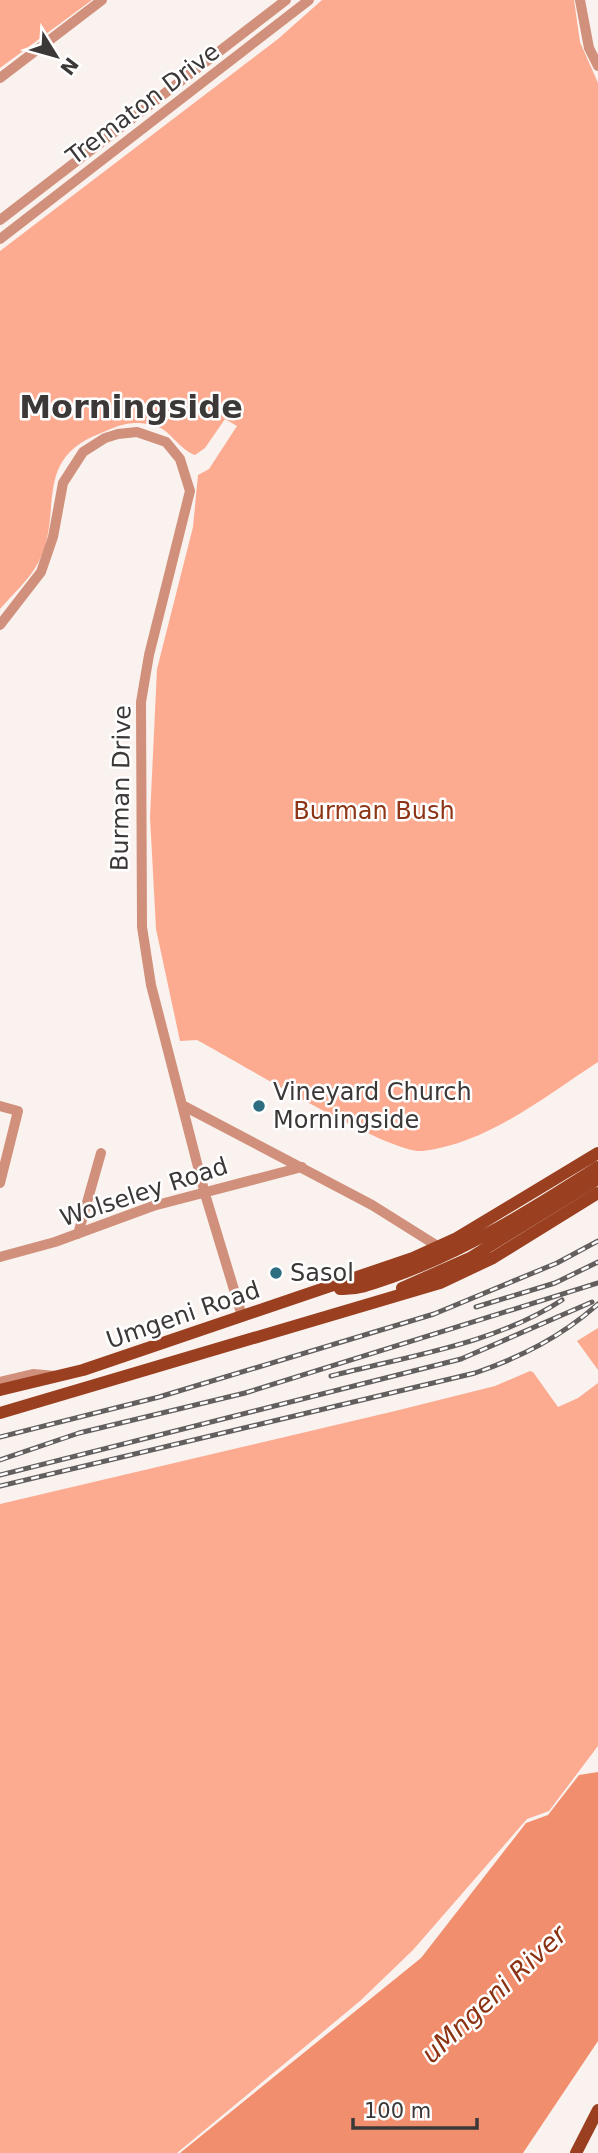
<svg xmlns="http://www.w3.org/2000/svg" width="598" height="2153" font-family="'DejaVu Sans',sans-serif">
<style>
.green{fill:#fcab91}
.water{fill:#f18e6e}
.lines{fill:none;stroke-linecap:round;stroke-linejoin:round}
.minor{stroke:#d1907b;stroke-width:10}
.major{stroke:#9a4021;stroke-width:12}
.rail-casing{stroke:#635f5e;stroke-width:5}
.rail{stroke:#fff;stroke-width:2.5;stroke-dasharray:8;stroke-linecap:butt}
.poi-dot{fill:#2d6f81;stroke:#fff;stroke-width:2.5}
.labels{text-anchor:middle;stroke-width:5;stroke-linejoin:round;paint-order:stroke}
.street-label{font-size:24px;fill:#3b3837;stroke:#fff}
.park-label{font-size:24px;fill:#8d3516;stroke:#fff}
.poi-label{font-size:24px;fill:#3b3837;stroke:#fff;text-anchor:start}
.water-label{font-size:26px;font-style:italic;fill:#8a3212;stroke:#fff}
.district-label{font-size:32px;font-weight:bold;fill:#3b3837;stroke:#fff}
</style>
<rect width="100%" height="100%" fill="#faf2ef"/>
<path class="green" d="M 0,0 L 92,0 L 0,68 Z
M 322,0 L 574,0 L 580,42 L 598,83 L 598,1062 C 544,1097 488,1143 423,1151 C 390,1155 235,1060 197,1040 L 180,1041 L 156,929 L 150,817 L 157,669 L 193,527 L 198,475 L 209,469 L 237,426 L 225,419 L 205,448 L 195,455 C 178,449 170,428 152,425 C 130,420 120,425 101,433 C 30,460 65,513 38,563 C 29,580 12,595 0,609 L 0,251 L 278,39 Z
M 598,1328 L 598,1370 L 577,1341 Z
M 530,1371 L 533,1372 L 558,1407 L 578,1398 L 598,1383 L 598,1746 L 549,1811 L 527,1819 L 413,1950 L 360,2001 L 177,2153 L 0,2153 L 0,1504 L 395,1411 L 495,1386 Z"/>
<path class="water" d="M 598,1772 L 598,2041 L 523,2153 L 180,2153 L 421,1958 L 526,1823 L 548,1815 L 579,1775 Z"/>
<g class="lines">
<path class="minor" d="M 580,0 L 589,48 L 598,66
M 0,78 L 102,0
M 0,220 L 286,0
M 0,239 L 309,0
M 0,625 L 41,572 L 53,537 L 63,483 L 83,452 L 105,438 L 118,434 L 137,432 L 166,442 L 180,459 L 190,491 L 149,655 L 141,702 L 142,927 L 151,985 L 205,1194 L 242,1316
M 182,1105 L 372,1205 L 439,1247
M 0,1106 L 18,1111 L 0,1183
M 78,1234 L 101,1153
M 0,1257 L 55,1242 L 153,1206 L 302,1167
M 0,1382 L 33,1374 L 56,1376"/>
<path class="major" d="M 402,1288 L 470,1258 L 598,1179
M 340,1289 C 358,1290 375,1283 392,1277 C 466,1251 532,1209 598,1167
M 0,1390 L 83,1370 L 413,1258 L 457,1238 L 598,1153
M 0,1413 L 440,1283 L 493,1258 L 598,1193
M 576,2153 L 598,2110"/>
<g class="rail-casing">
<path id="rail" d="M 476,1307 L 555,1283 L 598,1262
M 331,1376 C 407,1356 495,1344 562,1300
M 0,1437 L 159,1397 L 434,1314 L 557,1263 L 598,1241
M 0,1460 L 79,1433 L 245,1393 L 598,1283
M 0,1475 L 461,1359 L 592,1302
M 0,1486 L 475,1373 C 521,1357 561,1337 598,1304"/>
</g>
<use href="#rail" class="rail"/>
</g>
<g class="poi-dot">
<circle cx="259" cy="1106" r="7"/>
<circle cx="276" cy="1273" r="7"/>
</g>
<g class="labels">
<g class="street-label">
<text transform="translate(143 104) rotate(-37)" y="8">Trematon Drive</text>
<text transform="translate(121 788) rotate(-89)" y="8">Burman Drive</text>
<text transform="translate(144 1192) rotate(-18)" y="8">Wolseley Road</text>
<text transform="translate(183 1315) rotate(-19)" y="8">Umgeni Road</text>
</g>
<g class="park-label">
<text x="374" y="819">Burman Bush</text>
</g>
<g class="poi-label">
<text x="273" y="1100">Vineyard Church<tspan x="273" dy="28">Morningside</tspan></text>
<text x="290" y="1281">Sasol</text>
</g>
<g class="water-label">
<text transform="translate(494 1994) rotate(-43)" y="9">uMngeni River</text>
</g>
<g class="district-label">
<text x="131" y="418">Morningside</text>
</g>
</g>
<g transform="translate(56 56) rotate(127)" stroke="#ffffff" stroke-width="5" paint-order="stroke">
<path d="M0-5L12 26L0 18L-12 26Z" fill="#3b3837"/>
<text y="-10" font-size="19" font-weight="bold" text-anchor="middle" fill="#3b3837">N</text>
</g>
<path d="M353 2118v10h124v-10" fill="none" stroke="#3b3837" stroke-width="3.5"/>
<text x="364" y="2118" font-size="21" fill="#3b3837" stroke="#ffffff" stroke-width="5" paint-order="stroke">100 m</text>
</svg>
